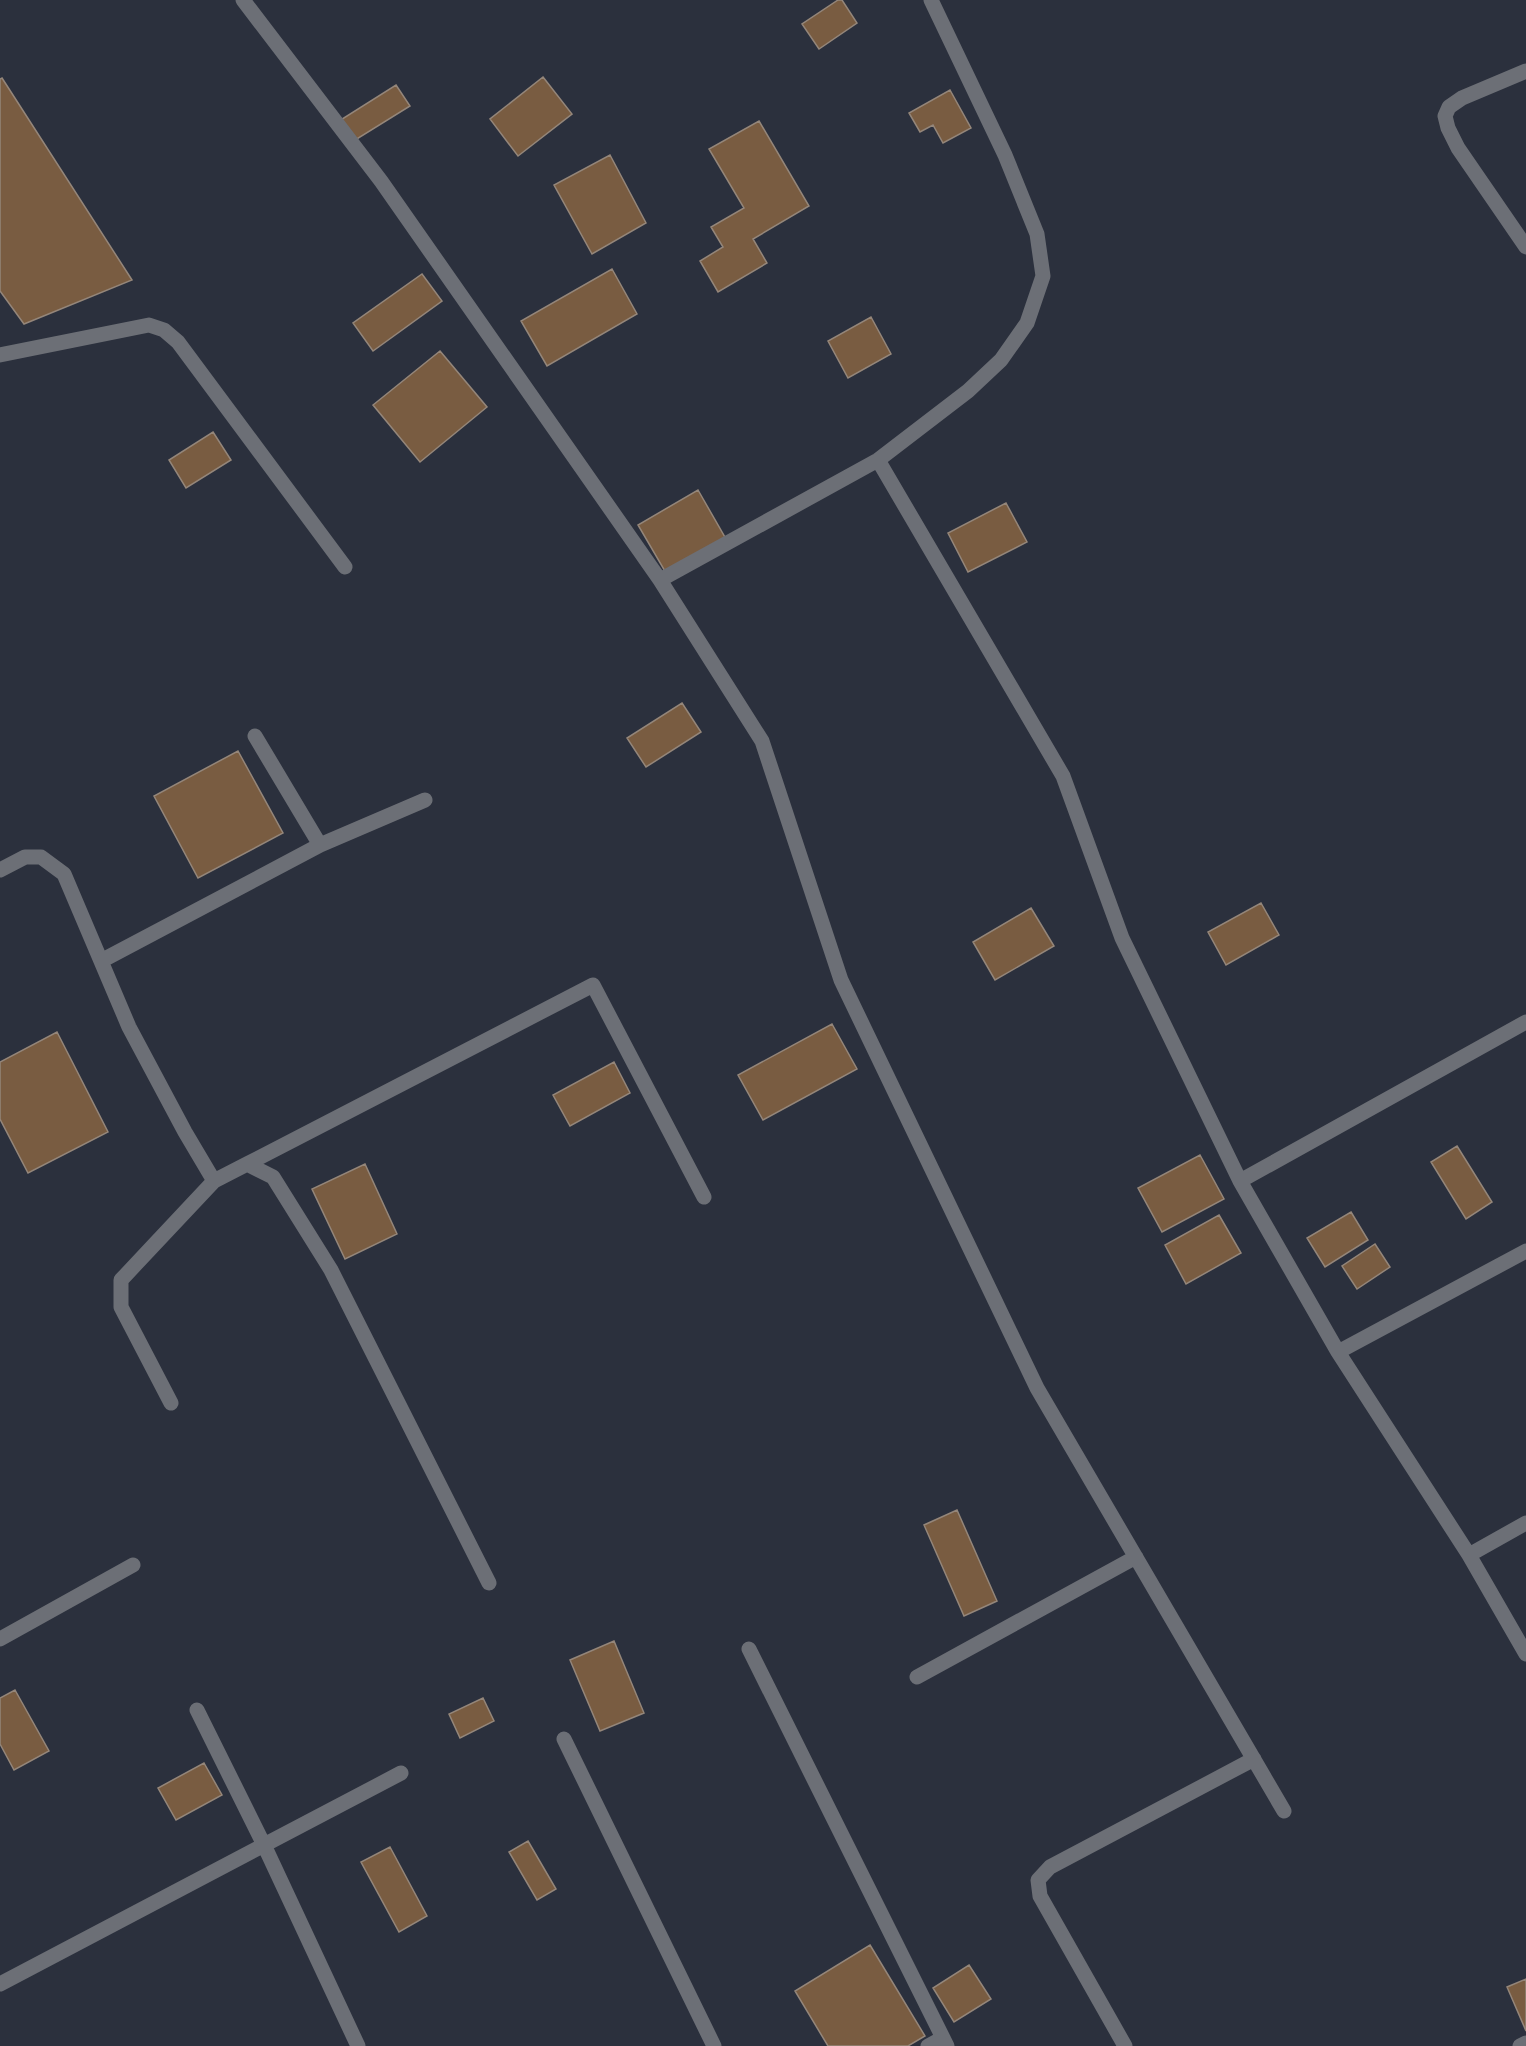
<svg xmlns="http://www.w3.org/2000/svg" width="1526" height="2046" font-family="'Asap Condensed',sans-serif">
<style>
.building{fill:#795c41;stroke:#94867a;stroke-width:1.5}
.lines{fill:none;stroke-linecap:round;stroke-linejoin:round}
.lane{stroke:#6c6f76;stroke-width:15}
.street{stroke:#6c6f76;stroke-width:15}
</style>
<rect width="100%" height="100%" fill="#2b303d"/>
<path class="building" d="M 838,0 L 842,0 L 857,23 L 819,49 L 802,24 Z
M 543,77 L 572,114 L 518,156 L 490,119 Z
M 2,78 L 132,280 L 24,324 L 0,291 L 0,79 Z
M 396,85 L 410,106 L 352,142 L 339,121 Z
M 950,90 L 971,128 L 943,143 L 933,125 L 920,132 L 909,113 Z
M 759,121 L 809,206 L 753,239 L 767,263 L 718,292 L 700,261 L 723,247 L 711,227 L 744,208 L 709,149 Z
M 610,155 L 646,223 L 592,254 L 554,185 Z
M 612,269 L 637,314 L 547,366 L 521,321 Z
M 422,274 L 442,301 L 373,351 L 353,323 Z
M 871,317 L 891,354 L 848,378 L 828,341 Z
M 440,351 L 487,407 L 420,462 L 373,405 Z
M 213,432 L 231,460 L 186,488 L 169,460 Z
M 698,490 L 726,539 L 666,573 L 638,525 Z
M 1006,503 L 1027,542 L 968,572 L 948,533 Z
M 682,703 L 701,732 L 646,767 L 627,738 Z
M 238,751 L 283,833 L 198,878 L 154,796 Z
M 1261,903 L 1279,935 L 1226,965 L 1208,932 Z
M 1031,908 L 1054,946 L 995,980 L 973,942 Z
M 832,1024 L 857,1069 L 763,1120 L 738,1075 Z
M 57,1032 L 108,1132 L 28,1173 L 0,1119 L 0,1062 Z
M 614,1062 L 630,1093 L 570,1126 L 553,1095 Z
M 1457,1146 L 1492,1202 L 1466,1219 L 1431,1162 Z
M 1200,1155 L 1224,1199 L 1162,1232 L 1138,1188 Z
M 365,1164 L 397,1234 L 345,1259 L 312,1189 Z
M 1351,1212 L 1368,1240 L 1325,1267 L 1307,1238 Z
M 1219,1215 L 1241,1253 L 1186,1284 L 1165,1245 Z
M 1375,1244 L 1390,1267 L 1357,1289 L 1342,1266 Z
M 957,1510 L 997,1601 L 964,1616 L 924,1525 Z
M 614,1641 L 644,1713 L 600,1731 L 570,1660 Z
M 15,1690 L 49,1751 L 14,1770 L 0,1744 L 0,1698 Z
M 483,1698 L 494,1721 L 460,1738 L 449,1714 Z
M 204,1763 L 222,1795 L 176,1820 L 158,1788 Z
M 528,1841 L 556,1889 L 537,1900 L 509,1852 Z
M 390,1847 L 427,1916 L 399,1932 L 361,1862 Z
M 870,1945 L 925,2036 L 908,2046 L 828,2046 L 795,1991 Z
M 969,1965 L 991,1999 L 954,2022 L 933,1988 Z
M 1526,1979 L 1526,2031 L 1507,1987 Z"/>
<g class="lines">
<path class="lane" d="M 0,355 L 149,325 L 164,330 L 178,342 L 345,567"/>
<path class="street" d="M 243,0 L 381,181 L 660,580 L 762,741 L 841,980 L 1037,1388 L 1284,1811
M 1526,71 L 1462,98 L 1449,107 L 1445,116 L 1448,128 L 1458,148 L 1526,247
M 878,460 L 1063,776 L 1122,938 L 1240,1181 L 1338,1352 L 1469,1555 L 1526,1654
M 660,580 L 878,460 L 968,391 L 1001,360 L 1027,323 L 1043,276 L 1037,234 L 1005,155 L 931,0
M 255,736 L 320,845
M 0,870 L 25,857 L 41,857 L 64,874 L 129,1027 L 185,1132 L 214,1181 L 247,1164 L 273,1177 L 331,1270 L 489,1583
M 101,961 L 320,845 L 425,800
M 247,1164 L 593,985 L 704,1197
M 1240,1181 L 1526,1022
M 1338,1352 L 1526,1251
M 171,1403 L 121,1307 L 121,1280 L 214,1181
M 1469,1555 L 1526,1523
M 0,1639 L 133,1565
M 749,1649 L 947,2046
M 917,1677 L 1136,1557
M 197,1710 L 264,1845 L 358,2046
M 564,1739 L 714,2046
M 0,1984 L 401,1773
M 928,2046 L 943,2038
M 1125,2046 L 1040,1896 L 1038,1880 L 1050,1867 L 1254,1759
M 1520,2046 L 1526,2043"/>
</g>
</svg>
